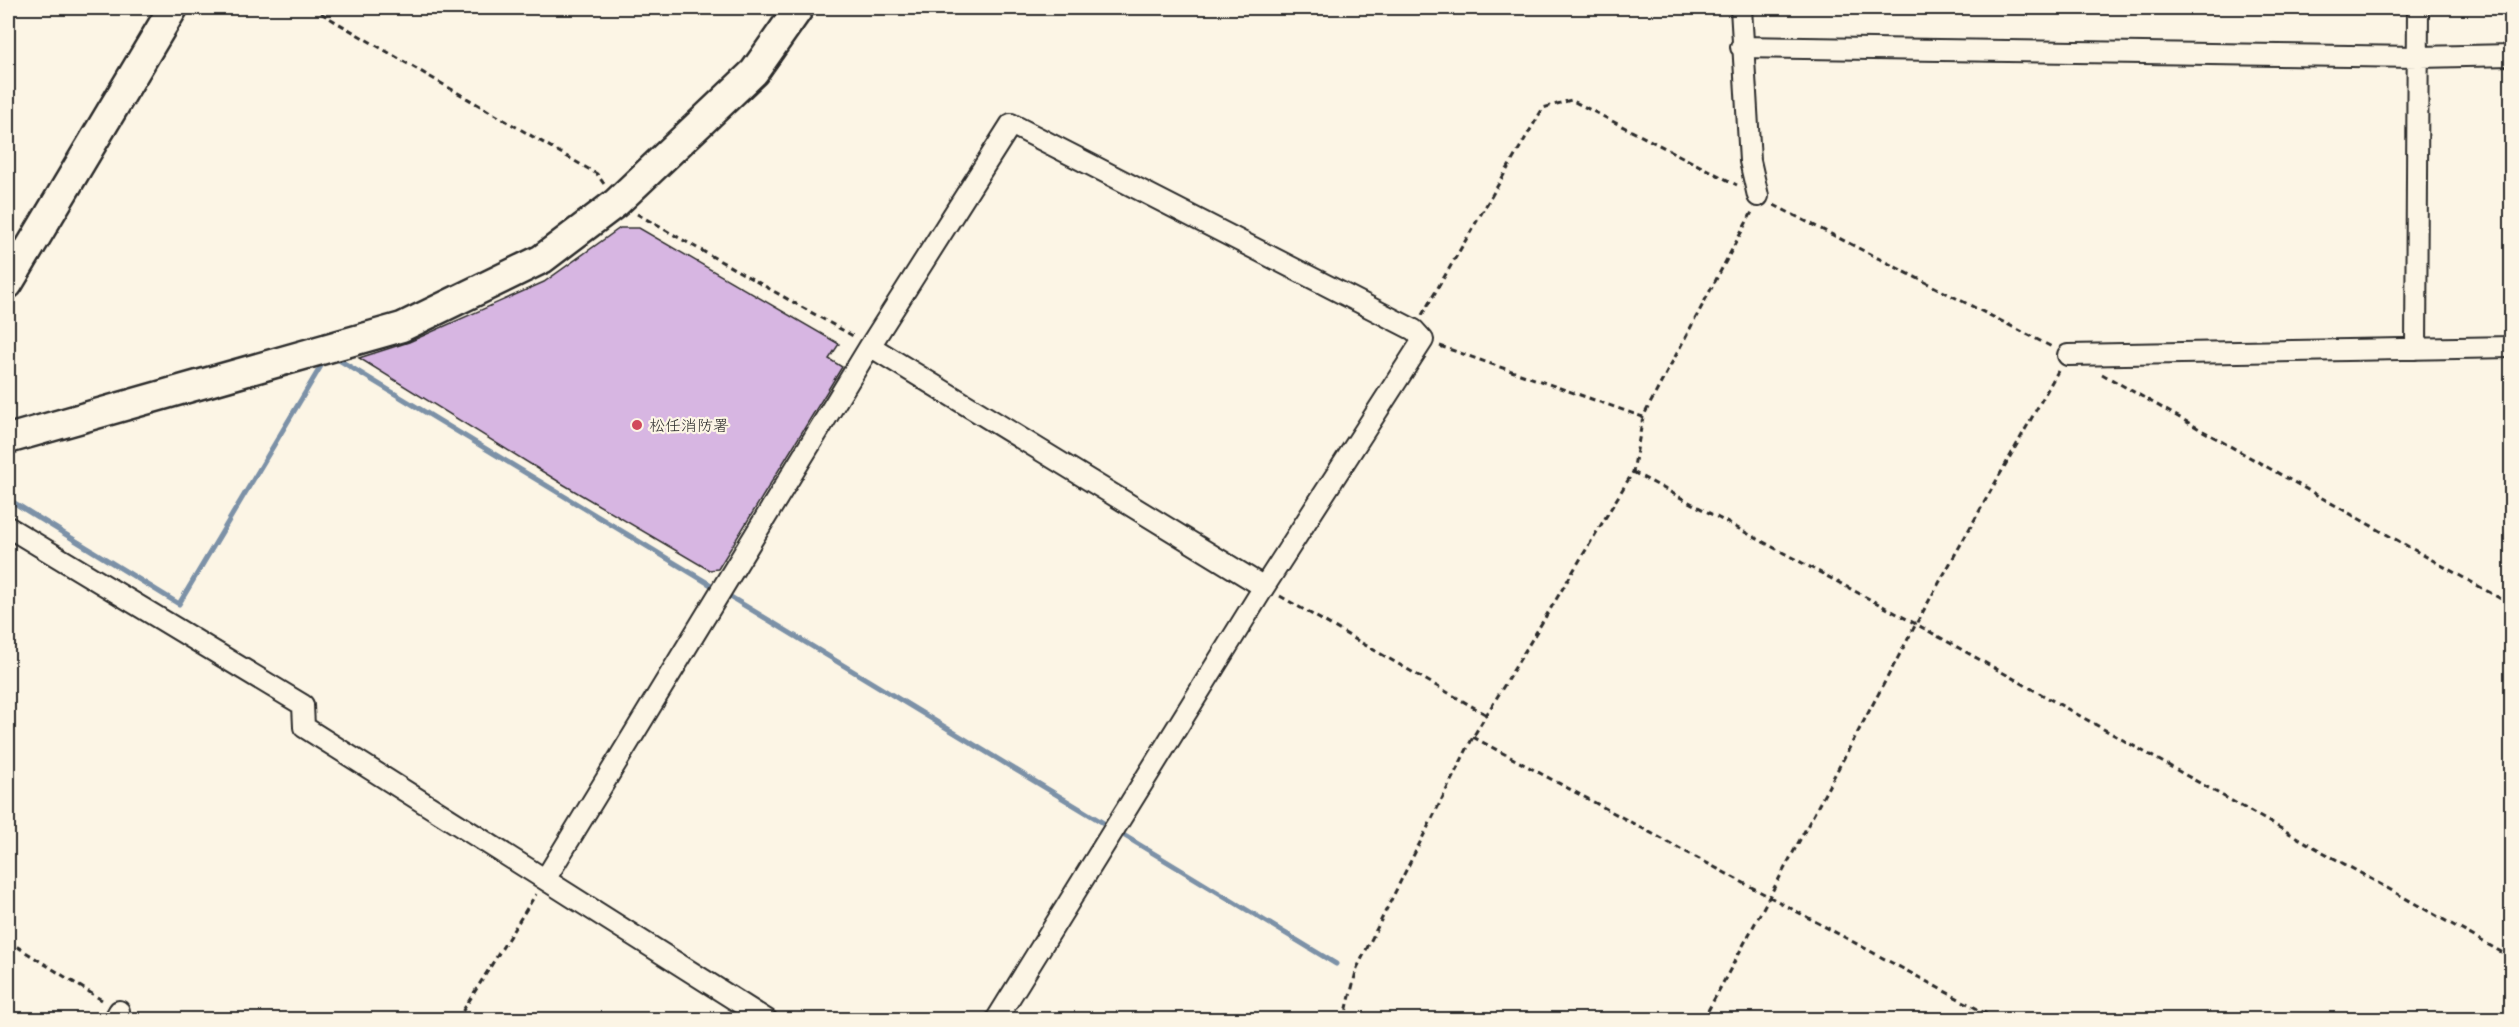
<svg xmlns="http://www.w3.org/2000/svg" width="2519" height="1027" font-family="'Shantell Sans','Klee One',sans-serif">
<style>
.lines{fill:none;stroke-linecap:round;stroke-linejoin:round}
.stream{stroke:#7c91a7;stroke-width:5}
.building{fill:#d7b6e2;stroke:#2b2b2b;stroke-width:1.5}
.street-casing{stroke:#2b2b2b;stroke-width:24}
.secondary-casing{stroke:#2b2b2b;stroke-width:33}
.path{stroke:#2b2b2b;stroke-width:3;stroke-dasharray:6 4.5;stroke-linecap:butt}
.street{stroke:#fcf5e5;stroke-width:20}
.secondary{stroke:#fcf5e5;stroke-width:28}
.poi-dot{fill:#d1495b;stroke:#fcf5e5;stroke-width:2}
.labels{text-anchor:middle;stroke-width:4.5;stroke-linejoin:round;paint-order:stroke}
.poi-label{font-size:16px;fill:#2b2b2b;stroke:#fcf5e5;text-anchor:start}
</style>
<rect width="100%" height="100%" fill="#fcf5e5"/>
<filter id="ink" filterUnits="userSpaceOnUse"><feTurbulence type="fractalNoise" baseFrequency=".0167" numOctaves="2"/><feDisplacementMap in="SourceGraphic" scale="12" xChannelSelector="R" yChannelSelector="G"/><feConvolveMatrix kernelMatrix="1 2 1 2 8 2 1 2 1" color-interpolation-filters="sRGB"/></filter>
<g filter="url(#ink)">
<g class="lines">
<path class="stream" d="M 334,357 L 716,588
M 8,499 L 179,604 L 324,361
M 724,593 L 1336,964"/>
</g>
<path class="building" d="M 620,228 L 639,228 L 839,344 L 829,359 L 842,367 L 718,569 L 709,570 L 561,483 L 359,358 L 409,342 L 544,282 Z"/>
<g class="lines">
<g class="street-casing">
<path id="street" d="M 1741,8 L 1750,161 L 1758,196
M 1741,47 L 2419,57 L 2512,55
M 870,346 L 1264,587
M 2416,349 L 2418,8
M 2068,355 L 2512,347
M 8,527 L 303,705 L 304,727 L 767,1020
M 546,878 L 870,346 L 1011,124 L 1414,330 L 1423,340 L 1264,587 L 996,1020
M 114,1020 L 119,1011"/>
</g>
<g class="secondary-casing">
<path id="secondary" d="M 8,284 L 173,8
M 8,439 L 402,327 L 542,259 L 616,203 L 754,72 L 799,8"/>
</g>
<path class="path" d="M 312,8 L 597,174 L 604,184
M 1774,205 L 2052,347
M 637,214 L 853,336
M 1422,315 L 1543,108 L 1571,100 L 1737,185
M 1440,346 L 1643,417
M 2102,374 L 2512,605
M 1633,472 L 1916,624 L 2512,958
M 1280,596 L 1487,715
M 1473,737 L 1998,1020
M 8,941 L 105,1002
M 457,1020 L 536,894
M 1344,1020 L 1357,968 L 1473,737 L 1633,472 L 1643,417 L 1752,212
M 1703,1020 L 1916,624 L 2058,371"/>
<use href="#street" class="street"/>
<use href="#secondary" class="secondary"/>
</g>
</g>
<circle class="poi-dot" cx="637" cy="425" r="6"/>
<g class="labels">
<g class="poi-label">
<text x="649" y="431">松任消防署</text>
</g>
</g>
<rect width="2519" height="1027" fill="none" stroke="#fcf5e5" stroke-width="30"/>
<rect x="15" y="15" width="2489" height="997" fill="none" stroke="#2b2b2b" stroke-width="2" filter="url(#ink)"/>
</svg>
